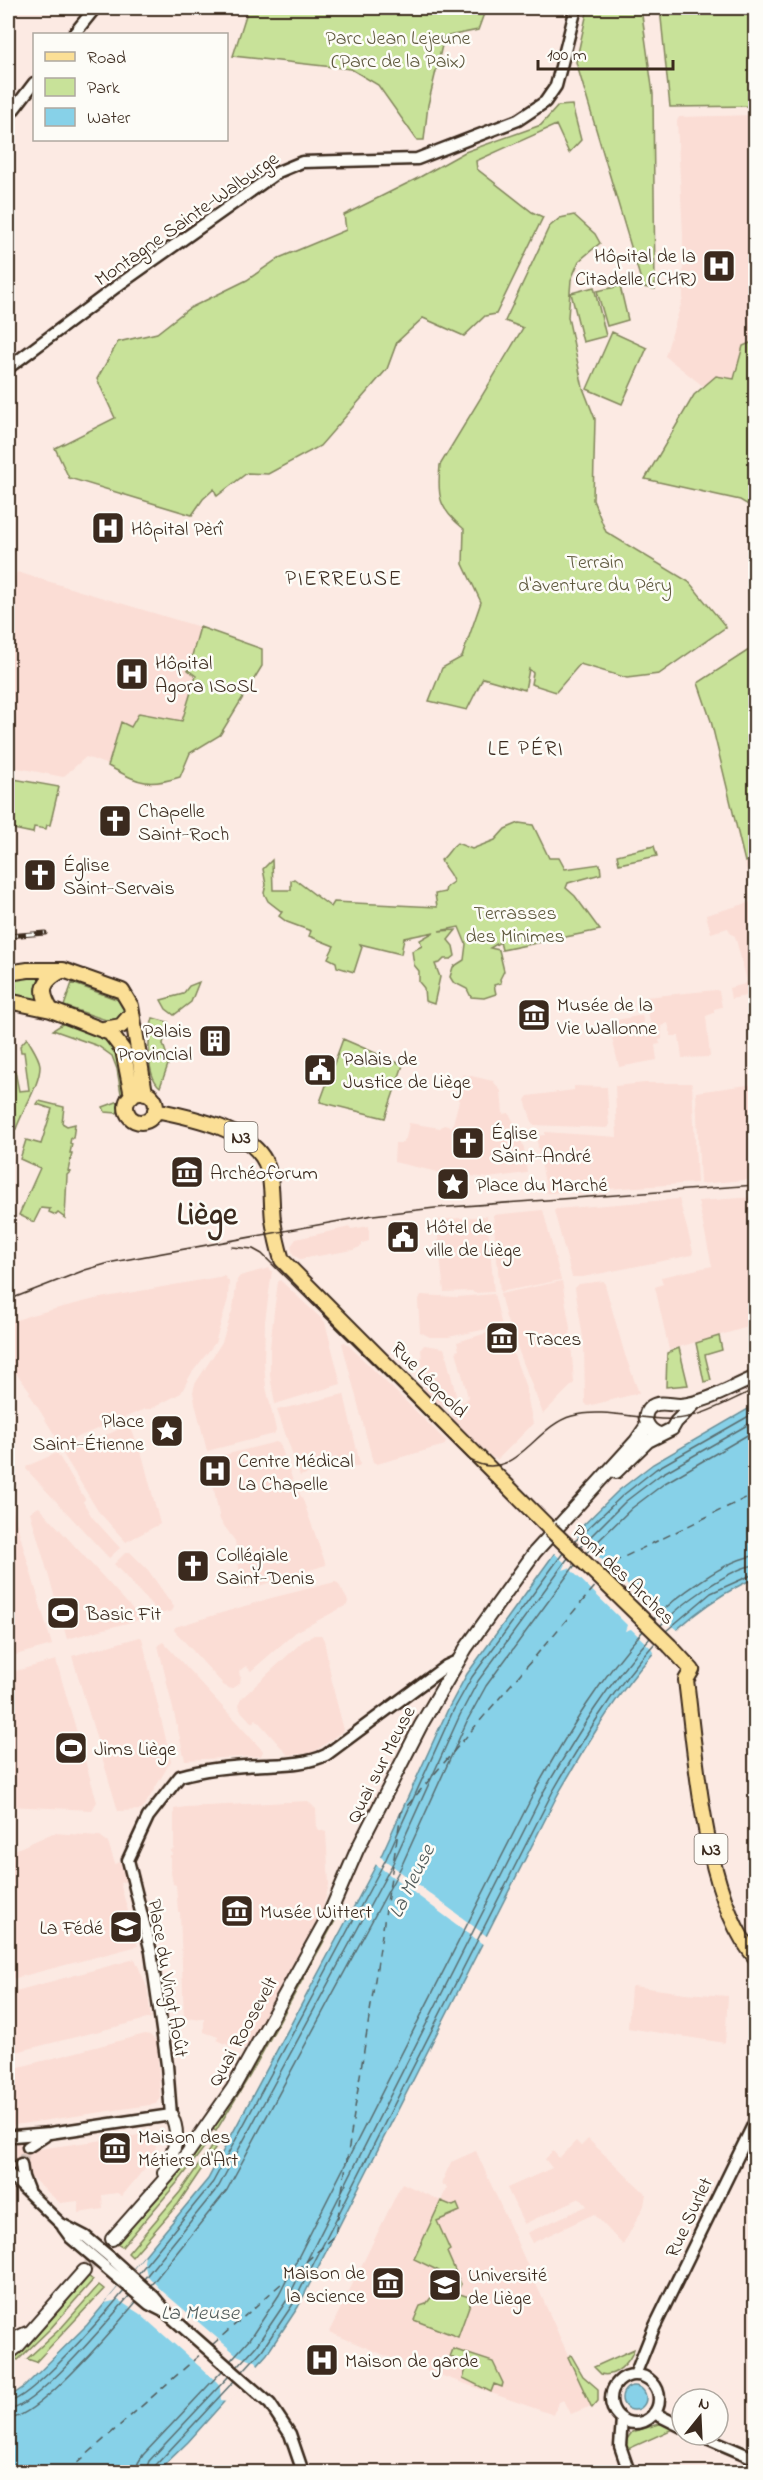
<svg xmlns="http://www.w3.org/2000/svg" width="763" height="2480" font-family="'Indie Flower',sans-serif">
<style>
.built{fill:#fbddd5}
.green{fill:#c8e299;stroke:#82865c;stroke-width:1.5}
.water{fill:#87d1e8;stroke:#698e97;stroke-width:1.5}
.pier{fill:#fceae3}
.lines{fill:none;stroke-linecap:round;stroke-linejoin:round}
.shore{stroke:#596d6f;stroke-width:1.5}
.ferry{stroke:#525c5b;stroke-width:1.5;stroke-dasharray:8 6;stroke-linecap:butt}
.tertiary-tunnel{stroke:#d5c4bc;stroke-width:10;stroke-dasharray:10 5;stroke-linecap:butt}
.secondary-tunnel{stroke:#d5c4bc;stroke-width:12;stroke-dasharray:12 6;stroke-linecap:butt}
.tertiary-casing{stroke:#3b2a1e;stroke-width:15}
.secondary-casing{stroke:#3b2a1e;stroke-width:16}
.primary-casing{stroke:#3b2a1e;stroke-width:18}
.tertiary{stroke:#fdfcf7;stroke-width:10}
.secondary{stroke:#fdfcf7;stroke-width:12}
.primary{stroke:#fbdf96;stroke-width:14}
.tram{stroke:#3b2a1e;stroke-width:1.5}
.rail-casing{stroke:#3b2a1e;stroke-width:5}
.rail{stroke:#fdfcf7;stroke-width:3;stroke-dasharray:9;stroke-linecap:butt}
.primary-bridge-casing{stroke:#3b2a1e;stroke-width:18;stroke-linecap:butt}
.primary-bridge{stroke:#fbdf96;stroke-width:14}
.labels{text-anchor:middle;stroke-width:5;stroke-linejoin:round;paint-order:stroke}
.shield{fill:#fdfcf7;stroke:#75695f;stroke-width:1.5}
.shield-label{font-size:18px;font-weight:bold;fill:#3b2a1e}
.park-label{font-size:20px;fill:#5e583d;stroke:#fdfcf7}
.street-label{font-size:20px;fill:#3b2a1e;stroke:#fdfcf7}
.poi-label{font-size:20px;fill:#3b2a1e;stroke:#fdfcf7;text-anchor:start}
.neighbourhood-label{font-size:21px;letter-spacing:1.5px;fill:#3b2a1e;stroke:#fdfcf7}
.water-label{font-size:21px;font-style:italic;fill:#525c5b;stroke:#fdfcf7}
.town-label{font-size:32px;font-weight:bold;fill:#3b2a1e;stroke:#fdfcf7}
</style>
<rect width="100%" height="100%" fill="#fceae3"/>
<filter id="ink" filterUnits="userSpaceOnUse"><feTurbulence type="fractalNoise" baseFrequency=".0167" numOctaves="2"/><feDisplacementMap in="SourceGraphic" scale="12" xChannelSelector="R" yChannelSelector="G"/><feConvolveMatrix kernelMatrix="1 2 1 2 8 2 1 2 1" color-interpolation-filters="sRGB"/></filter>
<g filter="url(#ink)">
<path class="built" d="M 755,115 L 755,343 L 743,346 L 727,405 L 665,356 L 683,298 L 683,234 L 677,121 L 679,117 Z
M 17,572 L 200,627 L 262,649 L 262,666 L 220,735 L 190,753 L 180,777 L 158,784 L 142,783 L 108,765 L 86,757 L 63,777 L 8,766 L 8,592 Z
M 755,821 L 755,994 L 731,999 L 729,988 L 745,984 L 747,981 L 735,936 L 731,934 L 728,928 L 711,933 L 706,915 L 755,901 L 735,826 Z
M 716,990 L 719,991 L 722,1007 L 714,1009 L 714,1013 L 706,1016 L 710,1057 L 682,1058 L 679,1036 L 671,1036 L 668,1023 L 661,1026 L 662,1039 L 659,1040 L 660,1044 L 655,1045 L 657,1060 L 619,1067 L 612,1038 L 620,1036 L 617,1020 L 642,1015 L 645,1032 L 652,1031 L 645,997 Z
M 463,1074 L 493,1081 L 501,1091 L 503,1114 L 509,1113 L 516,1127 L 524,1148 L 527,1173 L 488,1178 L 442,1173 L 394,1162 L 395,1143 L 402,1143 L 406,1138 L 409,1123 L 440,1128 L 444,1125 L 452,1127 L 459,1101 L 455,1094 Z
M 645,1083 L 692,1083 L 697,1183 L 547,1193 L 536,1136 L 545,1135 L 545,1132 L 617,1137 L 615,1086 Z
M 755,1084 L 755,1179 L 700,1184 L 696,1092 Z
M 574,1086 L 607,1087 L 609,1126 L 606,1128 L 533,1125 L 525,1100 L 528,1096 L 574,1090 Z
M 755,1197 L 755,1325 L 669,1350 L 655,1287 L 663,1284 L 661,1277 L 712,1266 L 698,1201 Z
M 679,1199 L 693,1251 L 692,1255 L 583,1277 L 572,1277 L 554,1211 L 556,1209 Z
M 543,1210 L 561,1280 L 500,1292 L 493,1215 Z
M 485,1216 L 487,1217 L 494,1292 L 474,1293 L 472,1291 L 444,1292 L 436,1220 Z
M 369,1226 L 369,1241 L 362,1243 L 362,1246 L 353,1250 L 300,1259 L 293,1255 L 291,1246 L 296,1239 L 350,1227 L 351,1229 Z
M 269,1268 L 272,1271 L 265,1321 L 264,1363 L 266,1387 L 276,1430 L 274,1434 L 207,1451 L 195,1403 L 193,1392 L 195,1384 L 222,1342 L 233,1308 L 237,1280 L 240,1276 Z
M 224,1276 L 229,1281 L 228,1299 L 215,1343 L 191,1374 L 181,1393 L 151,1409 L 145,1409 L 66,1442 L 59,1442 L 29,1393 L 30,1391 L 8,1363 L 8,1323 L 31,1315 L 95,1299 Z
M 280,1280 L 325,1322 L 341,1384 L 275,1404 L 270,1376 L 270,1348 L 274,1311 L 278,1282 Z
M 562,1281 L 570,1328 L 574,1383 L 543,1414 L 506,1318 L 500,1294 Z
M 604,1281 L 625,1355 L 639,1393 L 588,1406 L 585,1403 L 584,1344 L 575,1288 L 579,1284 Z
M 494,1294 L 502,1326 L 448,1337 L 430,1337 L 420,1332 L 418,1302 L 421,1295 L 457,1297 Z
M 504,1328 L 525,1385 L 533,1424 L 498,1459 L 493,1458 L 451,1419 L 452,1415 L 468,1397 L 456,1351 L 459,1350 L 457,1342 Z
M 345,1342 L 434,1429 L 446,1441 L 445,1445 L 377,1464 L 373,1462 L 342,1343 Z
M 424,1345 L 444,1348 L 456,1395 L 444,1408 L 441,1408 L 424,1390 L 421,1349 Z
M 344,1394 L 360,1464 L 358,1467 L 319,1470 L 300,1476 L 277,1410 Z
M 127,1425 L 130,1426 L 143,1458 L 160,1524 L 126,1542 L 98,1511 L 60,1449 L 111,1433 Z
M 276,1442 L 280,1444 L 293,1481 L 303,1500 L 326,1565 L 245,1590 L 242,1589 L 235,1541 L 220,1520 L 208,1459 Z
M 57,1453 L 85,1499 L 83,1502 L 92,1517 L 120,1548 L 109,1558 L 26,1469 L 27,1466 Z
M 8,1494 L 52,1645 L 8,1657 Z
M 39,1507 L 139,1616 L 138,1620 L 67,1639 L 30,1512 Z
M 126,1552 L 130,1552 L 148,1570 L 174,1607 L 172,1611 L 160,1614 L 114,1564 Z
M 335,1582 L 338,1583 L 348,1601 L 347,1605 L 296,1632 L 251,1671 L 246,1666 L 239,1671 L 240,1677 L 241,1676 L 240,1683 L 231,1689 L 221,1684 L 222,1683 L 174,1630 L 175,1627 L 271,1598 Z
M 314,1635 L 321,1635 L 324,1640 L 334,1692 L 344,1730 L 313,1753 L 288,1755 L 256,1719 L 252,1723 L 240,1710 L 239,1703 L 242,1698 L 302,1642 Z
M 140,1637 L 142,1638 L 171,1761 L 142,1810 L 118,1811 L 72,1656 Z
M 163,1642 L 263,1751 L 261,1756 L 185,1760 L 158,1645 Z
M 56,1660 L 97,1802 L 92,1810 L 8,1806 L 8,1673 Z
M 308,1801 L 316,1809 L 317,1829 L 326,1832 L 329,1885 L 322,1911 L 248,2046 L 246,2048 L 231,2042 L 228,2045 L 217,2040 L 218,2037 L 204,2032 L 204,2018 L 184,2019 L 180,1912 L 178,1912 L 176,1885 L 173,1884 L 170,1867 L 170,1855 L 172,1855 L 171,1850 L 174,1849 L 174,1809 L 185,1807 Z
M 53,1833 L 100,1836 L 108,1842 L 115,1864 L 120,1862 L 126,1881 L 120,1883 L 138,1946 L 8,1980 L 8,1853 Z
M 135,1959 L 147,1987 L 151,2018 L 8,2054 L 8,1993 Z
M 633,1986 L 685,1993 L 728,1996 L 725,2043 L 628,2028 L 631,1987 Z
M 145,2034 L 150,2035 L 157,2042 L 160,2097 L 156,2104 L 8,2126 L 8,2070 Z
M 8,2130 L 31,2150 L 154,2133 L 158,2139 L 153,2158 L 122,2196 L 117,2193 L 102,2195 L 103,2209 L 79,2213 L 78,2201 L 60,2203 L 8,2157 Z
M 588,2139 L 646,2194 L 644,2206 L 623,2245 L 594,2214 L 532,2243 L 527,2233 L 587,2206 L 580,2198 L 524,2224 L 507,2188 L 552,2168 L 545,2159 L 553,2151 L 559,2158 L 576,2141 L 581,2146 Z
M 476,2151 L 591,2406 L 571,2414 L 564,2400 L 559,2402 L 554,2415 L 391,2358 L 329,2332 L 402,2183 L 441,2201 L 447,2187 L 441,2184 L 451,2162 Z"/>
<path class="green" d="M 244,8 L 486,8 L 478,30 L 444,37 L 428,105 L 424,140 L 417,140 L 378,85 L 351,69 L 233,56 L 246,15 Z
M 588,8 L 641,8 L 653,94 L 655,289 L 643,287 L 576,62 Z
M 660,8 L 755,8 L 755,106 L 670,107 Z
M 572,105 L 581,140 L 569,153 L 556,125 L 476,161 L 477,169 L 532,212 L 543,217 L 496,314 L 485,316 L 464,336 L 423,318 L 397,342 L 387,369 L 320,446 L 268,474 L 247,473 L 217,496 L 214,489 L 203,499 L 192,515 L 69,478 L 55,448 L 115,418 L 97,379 L 118,342 L 157,333 L 188,309 L 247,280 L 279,258 L 346,230 L 344,215 L 420,177 L 465,152 L 541,125 L 558,106 Z
M 574,215 L 595,234 L 600,243 L 579,261 L 571,280 L 568,317 L 583,388 L 595,419 L 593,500 L 606,532 L 689,582 L 726,627 L 659,674 L 627,678 L 580,664 L 556,692 L 531,684 L 533,673 L 529,669 L 525,690 L 483,678 L 467,710 L 429,701 L 442,668 L 462,657 L 481,602 L 463,564 L 464,529 C 439,509 437,497 440,465 L 523,328 L 505,321 L 549,227 L 560,218 Z
M 620,286 L 628,320 L 607,326 L 597,291 Z
M 594,287 L 606,336 L 583,342 L 571,293 Z
M 612,332 L 647,348 L 622,404 L 587,389 Z
M 750,343 L 756,343 L 755,509 L 740,500 L 645,479 L 694,395 L 716,376 L 734,379 L 743,346 Z
M 200,627 L 262,649 L 262,666 L 220,735 L 190,753 L 180,777 C 145,788 139,782 108,766 L 121,722 L 131,727 L 139,713 L 182,721 L 196,676 L 188,670 Z
M 755,634 L 756,859 L 745,862 L 711,721 L 698,683 L 749,650 Z
M 8,778 L 59,787 L 50,825 L 47,825 L 46,829 L 34,827 L 33,833 L 8,828 Z
M 519,823 L 533,825 L 549,858 L 559,858 L 565,869 L 600,864 L 601,874 L 568,883 L 566,888 L 575,896 L 600,930 L 502,950 L 500,942 L 490,948 L 499,950 L 504,971 L 500,979 L 501,983 L 494,985 L 496,994 L 484,998 L 471,997 L 467,989 L 453,982 L 450,977 L 453,967 L 464,960 L 466,944 L 459,927 L 439,931 L 456,930 L 448,940 L 453,946 L 455,956 L 451,959 L 444,959 L 440,963 L 435,964 L 440,977 L 434,1004 L 425,1001 L 424,988 L 419,982 L 419,971 L 414,965 L 412,951 L 422,946 L 420,940 L 434,932 L 404,938 L 401,954 L 360,944 L 362,947 L 354,972 L 337,967 L 336,962 L 328,958 L 334,946 L 309,936 L 311,931 L 287,922 L 279,916 L 282,912 L 268,901 L 264,893 L 266,885 L 263,869 L 272,860 L 273,890 L 291,890 L 291,881 L 294,879 L 331,907 L 334,902 L 437,907 L 435,894 L 445,892 L 446,887 L 453,882 C 452,874 444,869 441,860 C 448,855 450,848 457,843 L 472,849 L 495,840 L 505,829 Z
M 654,846 L 657,856 L 619,864 L 617,855 Z
M 44,976 L 38,994 L 39,1001 L 9,995 L 16,987 L 15,981 L 11,978 Z
M 199,982 L 191,1002 L 174,1015 L 166,1009 L 161,1000 L 183,994 L 189,986 Z
M 72,983 L 116,999 L 123,1002 L 126,1012 L 115,1023 L 64,1006 Z
M 153,1018 L 168,1022 L 163,1044 L 169,1062 L 160,1087 C 145,1075 148,1034 153,1018 Z
M 67,1021 C 78,1025 94,1028 103,1035 C 123,1052 132,1091 117,1113 L 105,1112 L 103,1107 L 122,1100 L 117,1069 L 112,1056 L 98,1046 L 53,1030 Z
M 27,1038 C 31,1046 39,1056 40,1065 C 41,1083 22,1111 16,1129 L 8,1131 L 8,1072 L 15,1071 L 19,1091 L 29,1090 L 24,1052 L 21,1052 L 20,1046 Z
M 343,1039 L 403,1065 L 385,1118 L 320,1102 Z
M 39,1101 L 64,1107 L 62,1123 L 67,1126 L 75,1124 L 73,1138 L 71,1138 L 70,1143 L 72,1144 L 70,1153 L 72,1153 L 68,1171 L 70,1172 L 67,1175 L 65,1218 L 58,1213 L 56,1215 L 49,1212 L 50,1209 L 41,1208 L 34,1222 L 19,1215 L 40,1168 L 20,1159 L 26,1140 L 41,1144 L 52,1109 L 37,1104 Z
M 719,1336 L 722,1350 L 705,1355 L 711,1380 L 704,1382 L 696,1343 Z
M 679,1348 L 688,1385 L 666,1387 L 667,1353 Z
M 334,1918 L 336,1919 L 250,2075 L 216,2131 L 212,2129 L 231,2100 Z
M 206,2137 L 209,2141 L 182,2177 L 122,2247 L 117,2244 Z
M 212,2146 L 215,2149 L 178,2204 L 132,2257 L 128,2253 L 180,2192 Z
M 441,2201 L 453,2206 L 457,2204 L 460,2211 L 437,2221 L 450,2250 L 447,2252 L 461,2284 L 457,2293 L 472,2298 L 458,2337 L 414,2320 L 420,2306 L 426,2304 L 433,2295 L 435,2296 L 439,2288 L 437,2286 L 439,2271 L 414,2259 Z
M 88,2276 L 93,2280 L 51,2328 L 18,2360 L 12,2356 L 38,2334 Z
M 99,2285 L 104,2289 L 36,2362 L 27,2359 L 62,2327 Z
M 453,2349 L 493,2362 L 503,2383 L 502,2387 L 494,2384 L 491,2392 L 463,2378 L 468,2364 L 450,2357 Z
M 634,2349 C 630,2362 615,2378 601,2374 L 594,2367 Z
M 571,2355 L 583,2376 L 598,2389 L 598,2401 L 592,2408 L 568,2357 Z
M 663,2423 L 673,2429 L 626,2450 L 625,2442 L 632,2432 Z"/>
<path class="water" d="M 755,1405 L 755,1578 C 658,1621 608,1708 557,1796 L 298,2307 L 267,2354 L 188,2442 L 157,2472 L 8,2472 L 8,2398 L 24,2387 L 87,2325 L 208,2179 L 381,1856 L 448,1709 L 467,1674 L 554,1554 L 618,1491 L 653,1464 Z
M622 2398a12 12 0 1 1 24 0a12 12 0 1 1-24 0Z"/>
<path class="pier" d="M 572,1531 L 586,1544 L 592,1542 L 589,1547 L 648,1605 L 653,1602 L 651,1608 L 678,1631 L 655,1657 L 651,1648 L 631,1629 L 625,1631 L 627,1625 L 569,1568 L 563,1570 L 566,1564 L 552,1551 Z
M 378,1855 L 488,1937 L 484,1945 L 374,1863 Z
M 145,2255 L 144,2262 L 147,2275 L 161,2290 L 237,2355 L 249,2360 L 256,2361 L 259,2367 L 227,2402 L 221,2401 L 220,2388 L 217,2382 L 140,2314 L 118,2300 L 105,2303 Z"/>
<g class="lines">
<path class="shore" d="M 575,1541 L 622,1496 L 656,1469 L 756,1412
M 580,1547 L 626,1501 L 660,1475 L 756,1420
M 586,1553 L 632,1508 L 665,1483 L 756,1430
M 654,1619 C 673,1599 728,1557 756,1556
M 661,1625 C 678,1607 730,1567 756,1565
M 666,1631 L 711,1593 L 756,1573
M 138,2274 L 213,2182 L 386,1859 L 453,1711 L 472,1677 L 563,1553
M 144,2279 L 219,2186 L 393,1863 L 460,1715 L 478,1681 L 568,1558
M 151,2285 L 227,2190 L 401,1867 L 468,1719 L 486,1686 L 575,1565
M 231,2360 L 249,2340 L 279,2295 L 538,1785 C 570,1729 600,1679 643,1631
M 238,2366 L 256,2346 L 287,2300 L 545,1789 C 577,1735 607,1684 650,1638
M 243,2371 L 262,2350 L 293,2304 L 552,1793 C 583,1739 613,1689 655,1643
M 8,2402 C 31,2400 106,2313 124,2291
M 8,2410 C 34,2409 110,2319 129,2296
M 8,2419 C 39,2418 114,2328 136,2302
M 136,2472 L 138,2463 L 143,2455 L 222,2371
M 145,2472 L 149,2461 L 229,2376
M 153,2472 L 155,2466 L 234,2381"/>
<path class="ferry" d="M 605,1575 L 618,1560 L 756,1493
M 212,2345 L 335,2236 L 401,1813 L 598,1583
M 67,2472 L 203,2352"/>
<path class="tertiary-tunnel" d="M 21,2164 L 28,2147"/>
<path class="secondary-tunnel" d="M 84,2271 L 112,2239"/>
<g class="tertiary-casing">
<path id="tertiary" d="M 74,34 L 95,8
M 8,117 L 34,83
M 8,368 L 120,284 L 278,172 L 302,162 L 417,159 L 518,120 L 545,102 L 556,86 L 576,8
M 14,2136 L 50,2133 L 171,2115 L 167,2065 L 151,1952 L 128,1860 L 148,1817 L 180,1776 C 208,1768 236,1766 265,1765 C 286,1764 307,1764 326,1755 L 446,1666 L 459,1660
M 28,2147 L 45,2136
M 21,2164 L 23,2177 L 28,2190
M 8,2173 L 61,2224 L 86,2237 L 111,2258 L 154,2297 L 169,2315 L 270,2404 L 290,2434 L 303,2472
M 63,2227 L 71,2238 L 149,2304 L 163,2311
M 635,2375 L 653,2330 L 756,2119
M611 2399a24 24 0 1 1 48 0a24 24 0 1 1-48 0Z
M 654,2413 L 682,2427
M 622,2419 L 620,2446 L 629,2472
M 700,2435 L 756,2459"/>
</g>
<g class="secondary-casing">
<path id="secondary" d="M 660,1434 C 648,1431 639,1415 652,1406 C 660,1401 671,1405 680,1405 C 706,1403 732,1387 756,1377
M 616,1472 L 648,1441 L 672,1429 L 676,1422 L 695,1403
M 164,2173 C 173,2153 182,2136 171,2115
M 112,2239 L 187,2154 L 233,2088 L 329,1915 L 357,1850 L 421,1725 L 466,1648 L 535,1552 L 636,1441 L 647,1425
M 8,2342 L 27,2333
M 8,2354 L 18,2346 L 84,2271"/>
</g>
<g class="primary-casing">
<path id="primary" d="M 8,973 L 28,970 L 63,970 L 122,991 L 131,1006 L 145,1093
M 8,1001 L 51,1010 L 110,1033 L 123,1050 L 132,1096
M 51,1010 C 39,990 42,981 63,970
M 104,1029 L 121,1026 L 132,1013
M126 1107a15 15 0 1 1 30 0a15 15 0 1 1-30 0Z
M 155,1110 C 191,1117 257,1130 268,1169 C 273,1185 271,1203 273,1220 C 275,1233 278,1247 282,1260 L 550,1529
M 670,1646 L 692,1670 L 686,1680 C 696,1757 704,1899 756,1958"/>
</g>
<use href="#tertiary" class="tertiary"/>
<use href="#secondary" class="secondary"/>
<use href="#primary" class="primary"/>
<path class="tram" d="M 232,1247 L 253,1249 L 262,1254 L 470,1460 C 514,1485 534,1426 572,1416 C 605,1407 640,1421 674,1419 C 702,1418 730,1400 756,1389
M 8,1300 L 85,1270 L 113,1262 L 373,1215 L 435,1208 L 756,1185"/>
<g class="rail-casing">
<path id="rail" d="M 8,936 L 45,933"/>
</g>
<use href="#rail" class="rail"/>
<g class="primary-bridge-casing">
<path id="primary-bridge" d="M 550,1529 L 670,1646"/>
</g>
<use href="#primary-bridge" class="primary-bridge"/>
</g>
</g>
<defs>
<g id="hospital-square" transform="scale(1.725)"><rect x="-9" y="-9" width="18" height="18" rx="4" fill="#3b2a1e" stroke="#fdfcf7"/><path d="M-5-5h3v3.5h4V-5h3V5h-3V1.5h-4V5h-3Z" fill="#fff"/></g>
<g id="church-square" transform="scale(1.725)"><rect x="-9" y="-9" width="18" height="18" rx="4" fill="#3b2a1e" stroke="#fdfcf7"/><path d="M-1.2-6h2.4v3.5h3.3v2.4h-3.3V6h-2.4V-.1h-3.3v-2.4h3.3Z" fill="#fff"/></g>
<g id="museum-square" transform="scale(1.725)"><rect x="-9" y="-9" width="18" height="18" rx="4" fill="#3b2a1e" stroke="#fdfcf7"/><path d="M0-6L6-3V-2H-6V-3ZM-5-1h2V3h-2ZM-1-1h2V3h-2ZM3-1h2V3H3ZM-6 4H6V6H-6Z" fill="#fff"/></g>
<g id="building-square" transform="scale(1.725)"><rect x="-9" y="-9" width="18" height="18" rx="4" fill="#3b2a1e" stroke="#fdfcf7"/><path d="M-4-6H4V6H1V3H-1V6H-4ZM-2.5-4.3h1.7v1.8h-1.7ZM.8-4.3h1.7v1.8H.8ZM-2.5-1h1.7V.8h-1.7ZM.8-1h1.7V.8H.8Z" fill="#fff"/></g>
<g id="civic-square" transform="scale(1.725)"><rect x="-9" y="-9" width="18" height="18" rx="4" fill="#3b2a1e" stroke="#fdfcf7"/><path d="M-.6-6.5H3V-4.5H.6V-3L4-1V1h2V6H-6V1h2V-1L-.6-3ZM-1.2 2.5V6h2.4V2.5Z" fill="#fff"/></g>
<g id="sight-square" transform="scale(1.725)"><rect x="-9" y="-9" width="18" height="18" rx="4" fill="#3b2a1e" stroke="#fdfcf7"/><path d="M0-6L1.8-2.2L6-1.7L2.9 1.2L3.7 5.4L0 3.3L-3.7 5.4L-2.9 1.2L-6-1.7L-1.8-2.2Z" fill="#fff"/></g>
<g id="stadium-square" transform="scale(1.725)"><rect x="-9" y="-9" width="18" height="18" rx="4" fill="#3b2a1e" stroke="#fdfcf7"/><path d="M0-5a6.5 5 0 1 0 0 10a6.5 5 0 1 0 0-10ZM-3.5-1.8h7v3.6h-7Z" fill="#fff"/></g>
<g id="university-square" transform="scale(1.725)"><rect x="-9" y="-9" width="18" height="18" rx="4" fill="#3b2a1e" stroke="#fdfcf7"/><path d="M0-5L7-2L0 1L-7-2ZM-4 1L0 2.5L4 1V4Q0 6-4 4Z" fill="#fff"/></g>
</defs>
<g fill-rule="evenodd">
<use href="#hospital-square" x="719" y="266"/>
<use href="#hospital-square" x="108" y="528"/>
<use href="#hospital-square" x="132" y="674"/>
<use href="#church-square" x="115" y="821"/>
<use href="#church-square" x="40" y="875"/>
<use href="#museum-square" x="534" y="1015"/>
<use href="#building-square" x="215" y="1041"/>
<use href="#civic-square" x="320" y="1070"/>
<use href="#church-square" x="468" y="1143"/>
<use href="#museum-square" x="187" y="1172"/>
<use href="#sight-square" x="453" y="1184"/>
<use href="#civic-square" x="403" y="1237"/>
<use href="#museum-square" x="502" y="1338"/>
<use href="#sight-square" x="167" y="1431"/>
<use href="#hospital-square" x="215" y="1471"/>
<use href="#church-square" x="193" y="1566"/>
<use href="#stadium-square" x="63" y="1613"/>
<use href="#stadium-square" x="71" y="1748"/>
<use href="#museum-square" x="237" y="1911"/>
<use href="#university-square" x="126" y="1927"/>
<use href="#museum-square" x="115" y="2148"/>
<use href="#museum-square" x="388" y="2283"/>
<use href="#university-square" x="445" y="2285"/>
<use href="#hospital-square" x="322" y="2360"/>
</g>
<g class="labels">
<g class="shield">
<rect x="224.5" y="1122" width="33" height="30" rx="4.5"/>
<rect x="694.5" y="1834" width="33" height="30" rx="4.5"/>
</g>
<g class="shield-label">
<text x="241" y="1143">N3</text>
<text x="711" y="1855">N3</text>
</g>
<g class="park-label">
<text x="398" y="44">Parc Jean Lejeune<tspan x="398" dy="23">(Parc de la Paix)</tspan></text>
<text x="595" y="568">Terrain<tspan x="595" dy="23">d'aventure du Péry</tspan></text>
<text x="515" y="919">Terrasses<tspan x="515" dy="23">des Minimes</tspan></text>
</g>
<g class="street-label">
<text transform="translate(186 218) rotate(-35)" y="7">Montagne Sainte-Walburge</text>
<text transform="translate(430 1379) rotate(45)" y="7">Rue Léopold</text>
<text transform="translate(624 1574) rotate(44)" y="7">Pont des Arches</text>
<text transform="translate(380 1764) rotate(-63)" y="7">Quai sur Meuse</text>
<text transform="translate(169 1978) rotate(80)" y="7">Place du Vingt Août</text>
<text transform="translate(242 2031) rotate(-61)" y="7">Quai Roosevelt</text>
<text transform="translate(688 2217) rotate(-65)" y="7">Rue Surlet</text>
</g>
<g class="poi-label">
<text x="696" y="262" text-anchor="end">Hôpital de la<tspan x="696" dy="23">Citadelle (CHR)</tspan></text>
<text x="131" y="535">Hôpital Pèrî</text>
<text x="155" y="669">Hôpital<tspan x="155" dy="23">Agora ISoSL</tspan></text>
<text x="138" y="817">Chapelle<tspan x="138" dy="23">Saint-Roch</tspan></text>
<text x="63" y="871">Église<tspan x="63" dy="23">Saint-Servais</tspan></text>
<text x="557" y="1011">Musée de la<tspan x="557" dy="23">Vie Wallonne</tspan></text>
<text x="192" y="1037" text-anchor="end">Palais<tspan x="192" dy="23">Provincial</tspan></text>
<text x="343" y="1065">Palais de<tspan x="343" dy="23">Justice de Liège</tspan></text>
<text x="491" y="1139">Église<tspan x="491" dy="23">Saint-André</tspan></text>
<text x="210" y="1179">Archéoforum</text>
<text x="476" y="1191">Place du Marché</text>
<text x="426" y="1233">Hôtel de<tspan x="426" dy="23">ville de Liège</tspan></text>
<text x="525" y="1345">Traces</text>
<text x="144" y="1427" text-anchor="end">Place<tspan x="144" dy="23">Saint-Étienne</tspan></text>
<text x="238" y="1467">Centre Médical<tspan x="238" dy="23">La Chapelle</tspan></text>
<text x="216" y="1561">Collégiale<tspan x="216" dy="23">Saint-Denis</tspan></text>
<text x="86" y="1620">Basic Fit</text>
<text x="94" y="1755">Jims Liège</text>
<text x="260" y="1918">Musée Wittert</text>
<text x="103" y="1934" text-anchor="end">La Fédé</text>
<text x="138" y="2143">Maison des<tspan x="138" dy="23">Métiers d'Art</tspan></text>
<text x="365" y="2279" text-anchor="end">Maison de<tspan x="365" dy="23">la science</tspan></text>
<text x="468" y="2281">Université<tspan x="468" dy="23">de Liège</tspan></text>
<text x="345" y="2367">Maison de garde</text>
</g>
<g class="neighbourhood-label">
<text x="344" y="585">PIERREUSE</text>
<text x="526" y="755">LE PÉRI</text>
</g>
<g class="water-label">
<text transform="translate(411 1881) rotate(-64)" y="7">La Meuse</text>
<text x="200" y="2319">La Meuse</text>
</g>
<g class="town-label">
<text x="207" y="1224">Liège</text>
</g>
</g>
<rect width="763" height="2480" fill="none" stroke="#fdfcf7" stroke-width="30"/>
<rect x="15" y="15" width="733" height="2450" fill="none" stroke="#3b2a1e" stroke-width="2" filter="url(#ink)"/>
<rect x="33" y="33" width="195" height="108" fill="#fdfcf7" stroke="#afa8a0" stroke-width="1.5"/>
<rect x="45" y="52" width="30" height="9" fill="#fbdf96" stroke="#afa8a0" stroke-width="1.5"/>
<text x="87" y="63" font-size="18" fill="#3b2a1e">Road</text>
<rect x="45" y="78" width="30" height="18" fill="#c8e299" stroke="#afa8a0" stroke-width="1.5"/>
<text x="87" y="93" font-size="18" fill="#3b2a1e">Park</text>
<rect x="45" y="108" width="30" height="18" fill="#87d1e8" stroke="#afa8a0" stroke-width="1.5"/>
<text x="87" y="123" font-size="18" fill="#3b2a1e">Water</text>
<g transform="translate(700 2417) rotate(18)"><circle r="28" fill="#fdfcf7" stroke="#afa8a0" stroke-width="1.5"/>
<path d="M0-4.5L10 22L0 15L-10 22Z" fill="#3b2a1e"/>
<text y="-9" font-size="16" font-weight="bold" text-anchor="middle" fill="#3b2a1e">N</text>
</g>
<path d="M538 60v9h135v-9" fill="none" stroke="#3b2a1e" stroke-width="3"/>
<text x="547" y="60" font-size="18" fill="#3b2a1e" stroke="#fdfcf7" stroke-width="4.5" paint-order="stroke">100 m</text>
</svg>
